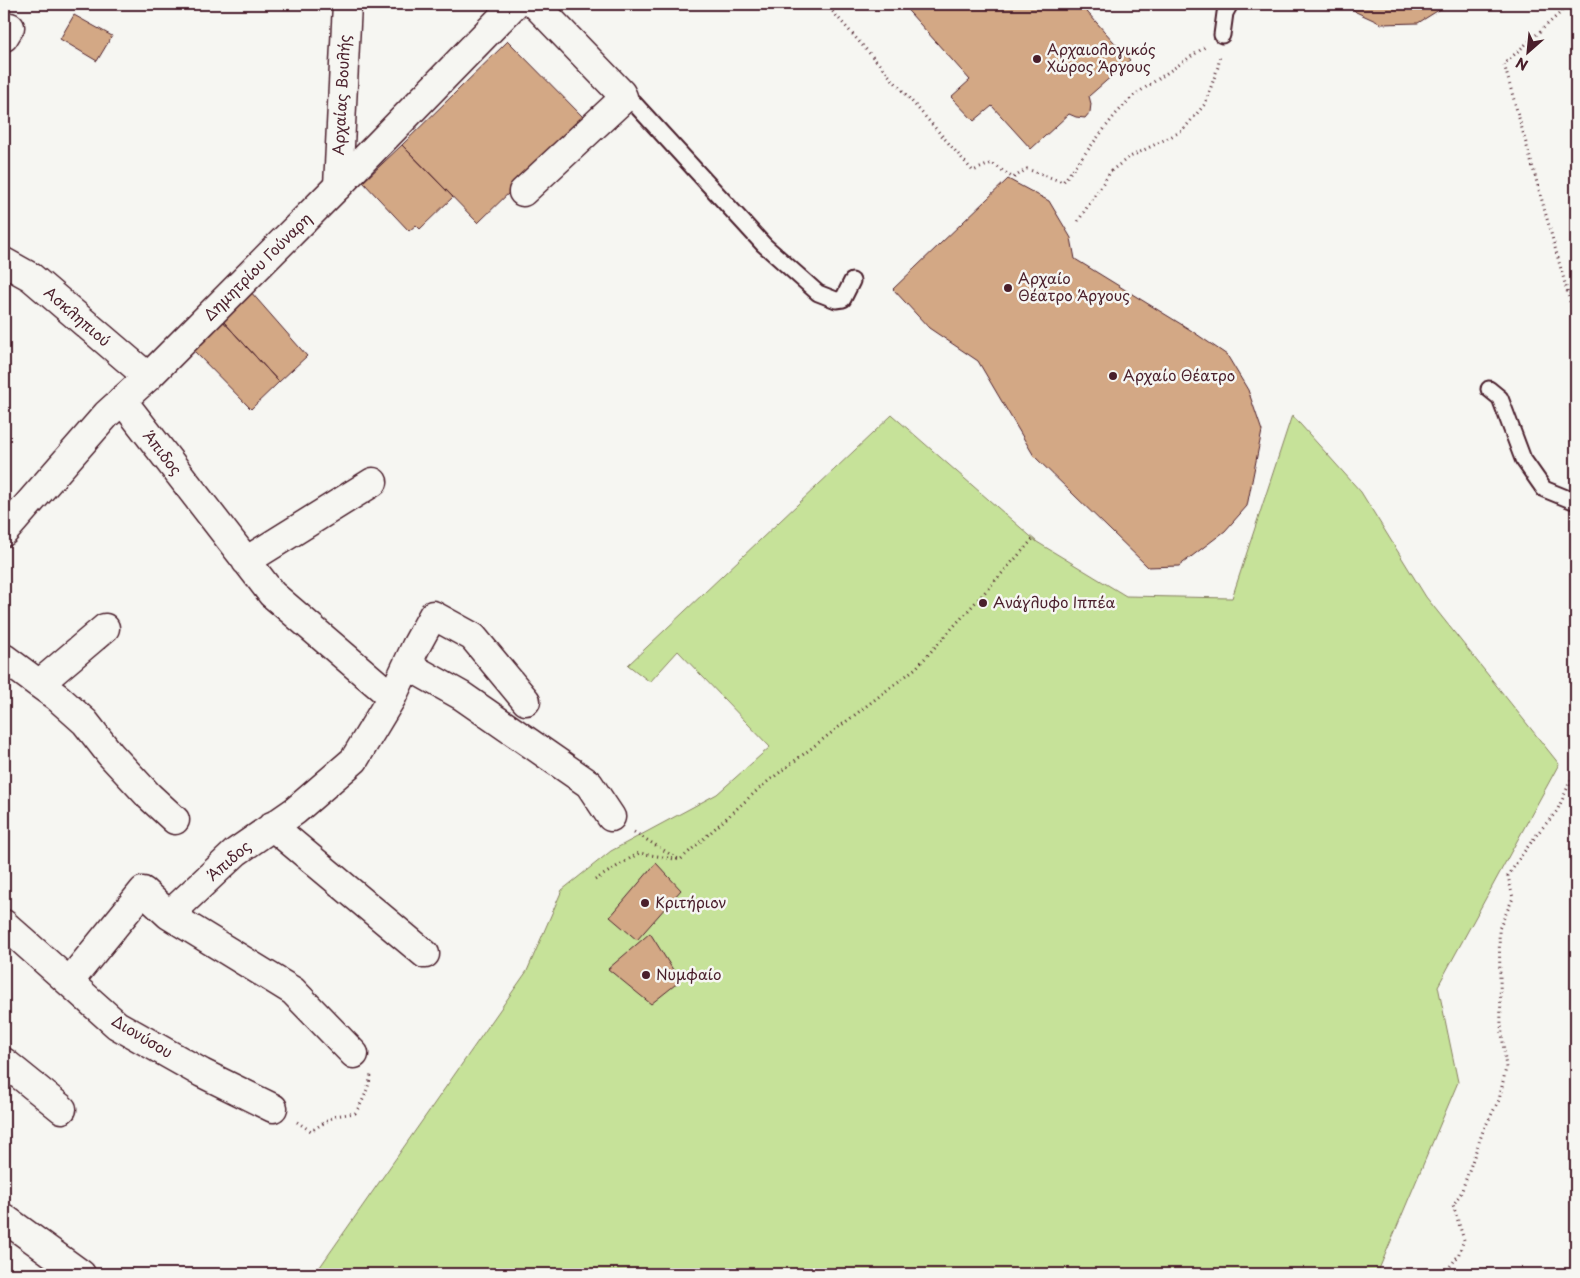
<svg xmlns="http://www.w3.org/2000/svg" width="1580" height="1278" font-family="'Playpen Sans',sans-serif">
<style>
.green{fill:#c6e299;stroke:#888062}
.building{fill:#d3a885;stroke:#4a1f2b}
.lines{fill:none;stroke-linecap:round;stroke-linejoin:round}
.lane-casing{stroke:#4a1f2b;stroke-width:19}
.street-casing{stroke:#4a1f2b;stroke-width:31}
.secondary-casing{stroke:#4a1f2b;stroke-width:31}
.path{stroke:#4a1f2b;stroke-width:3;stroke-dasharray:1 4;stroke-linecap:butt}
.lane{stroke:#f6f6f2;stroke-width:15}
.street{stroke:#f6f6f2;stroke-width:28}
.secondary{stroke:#f6f6f2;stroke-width:28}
.poi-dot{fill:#4a1f2b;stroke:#f6f6f2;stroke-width:2}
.labels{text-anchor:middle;stroke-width:5;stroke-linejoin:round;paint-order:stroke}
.poi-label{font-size:15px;fill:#4a1f2b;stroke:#f6f6f2;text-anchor:start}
.street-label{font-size:15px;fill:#4a1f2b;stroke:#f6f6f2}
</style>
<rect width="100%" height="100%" fill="#f6f6f2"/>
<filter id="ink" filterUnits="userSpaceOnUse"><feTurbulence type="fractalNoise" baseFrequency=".02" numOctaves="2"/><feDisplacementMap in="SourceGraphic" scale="10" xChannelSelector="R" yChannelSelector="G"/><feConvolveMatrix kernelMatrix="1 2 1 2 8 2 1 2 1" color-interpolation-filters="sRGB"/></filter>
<g filter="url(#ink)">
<path class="green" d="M 892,415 L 1037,542 L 1126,596 L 1232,598 L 1292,415 L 1361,492 L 1426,597 L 1559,764 L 1438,986 L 1458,1082 L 1377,1274 L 315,1274 L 527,971 L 562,890 L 611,851 L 717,794 L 770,747 L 678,651 L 650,682 L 628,665 Z"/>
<path class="building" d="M 902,4 L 1080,4 L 1130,60 L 1089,96 L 1091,104 L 1090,112 L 1085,118 L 1076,117 L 1069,114 L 1031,149 L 992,106 L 974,121 L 951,97 L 970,80 Z
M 1348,4 L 1446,4 L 1442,8 L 1418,23 L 1382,24 L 1356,12 Z
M 74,15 L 112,36 L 97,61 L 60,39 Z
M 508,41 L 585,119 L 478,223 L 402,145 Z
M 402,145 L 453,197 L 420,229 L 416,225 L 409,231 L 363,182 Z
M 1008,179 L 1049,201 L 1071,238 L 1075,259 L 1189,329 L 1227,355 L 1248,390 L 1262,431 L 1247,506 L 1225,531 L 1179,566 L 1148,567 L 1034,456 L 978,361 L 929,328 L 893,289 Z
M 250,291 L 307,356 L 279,382 L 222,320 Z
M 222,320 L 279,382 L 251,409 L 192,349 Z
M 656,863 L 681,890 L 637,940 L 610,917 Z
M 650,933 L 680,981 L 651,1004 L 608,969 Z"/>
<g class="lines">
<g class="lane-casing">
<path id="lane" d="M 1222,35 L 1225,13 L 1230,4
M 623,97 L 633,102 L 764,245 L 818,293 L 836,300 L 843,299 L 852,281
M 1489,389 L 1500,398 L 1523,459 L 1544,489 L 1576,502"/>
</g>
<g class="street-casing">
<path id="street" d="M 4,37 L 10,27
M 338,186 L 347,4
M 523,192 L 621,101 L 623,97 L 621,93 L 535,4
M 4,262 L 31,277 L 148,377
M 122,400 L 272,594 L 392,697
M 246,561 L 373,482
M 4,658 L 39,684 L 105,628
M 407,665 L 462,696 L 589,784 L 611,817
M 39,684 L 57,697 L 85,722 L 110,754 L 149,796 L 175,820
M 272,826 L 425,954
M 169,915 L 293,991 L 354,1054
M 4,924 L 117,1025 L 202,1073 L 273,1108
M 69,982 L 143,891 L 169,915 L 236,852 L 295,811 L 354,760 L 392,697 L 416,646 L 433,615 L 473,637 L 526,701
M 4,1062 L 62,1109
M 4,1218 L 81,1274"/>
</g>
<g class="secondary-casing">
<path id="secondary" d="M 4,532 L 107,414 L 148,377 L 338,186 L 515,4"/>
</g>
<path class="path" d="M 826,4 L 973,171 L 992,163 L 1013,178 L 1027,169 L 1063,182 L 1115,115 L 1133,96 L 1205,47
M 1570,4 L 1504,64 L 1576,323
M 1078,221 L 1111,171 L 1128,158 L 1182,131 L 1205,104 L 1218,67 L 1220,55
M 1569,293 L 1576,295
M 634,832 L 678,859
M 595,880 L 639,853 L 680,860 L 762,786 L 916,668 L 1033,539
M 297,1122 L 311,1131 L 335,1116 L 355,1113 C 363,1102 368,1089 371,1075
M 1444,1274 L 1458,1256 L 1464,1240 L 1453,1205 L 1461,1193 L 1483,1131 L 1499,1100 L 1506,1068 L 1501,1025 L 1499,929 L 1513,898 L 1508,876 L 1521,856 L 1538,833 L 1557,811 L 1576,769"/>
<use href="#lane" class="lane"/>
<use href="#street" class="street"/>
<use href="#secondary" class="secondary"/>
</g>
</g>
<g class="poi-dot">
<circle cx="1037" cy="59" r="5"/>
<circle cx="1008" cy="288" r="5"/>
<circle cx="1113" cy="376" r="5"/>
<circle cx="983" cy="603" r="5"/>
<circle cx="645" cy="903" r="5"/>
<circle cx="646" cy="975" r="5"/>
</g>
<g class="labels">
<g class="poi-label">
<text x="1047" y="55">Αρχαιολογικός<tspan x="1047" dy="17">Χώρος Άργους</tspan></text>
<text x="1018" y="284">Αρχαίο<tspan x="1018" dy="17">Θέατρο Άργους</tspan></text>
<text x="1123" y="381">Αρχαίο Θέατρο</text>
<text x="993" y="608">Ανάγλυφο Ιππέα</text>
<text x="655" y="908">Κριτήριον</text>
<text x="656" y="980">Νυμφαίο</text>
</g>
<g class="street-label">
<text transform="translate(342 95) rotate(-87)" y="5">Αρχαίας Βουλής</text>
<text transform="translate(258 267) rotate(-45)" y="5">Δημητρίου Γούναρη</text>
<text transform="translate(77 317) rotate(41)" y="5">Ασκληπιού</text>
<text transform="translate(162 453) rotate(52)" y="5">Άπιδος</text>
<text transform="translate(229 861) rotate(-41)" y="5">Άπιδος</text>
<text transform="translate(142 1037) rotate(31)" y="5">Διονύσου</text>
</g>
</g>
<rect width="1580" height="1278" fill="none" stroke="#f6f6f2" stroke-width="20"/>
<rect x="10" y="10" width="1560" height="1258" fill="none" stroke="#4a1f2b" stroke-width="2" filter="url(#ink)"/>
<g transform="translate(1528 52) rotate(207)" stroke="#f6f6f2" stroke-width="4" paint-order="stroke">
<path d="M0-4L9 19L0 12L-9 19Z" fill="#4a1f2b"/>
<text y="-8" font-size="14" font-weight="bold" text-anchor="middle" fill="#4a1f2b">N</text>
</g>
</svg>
